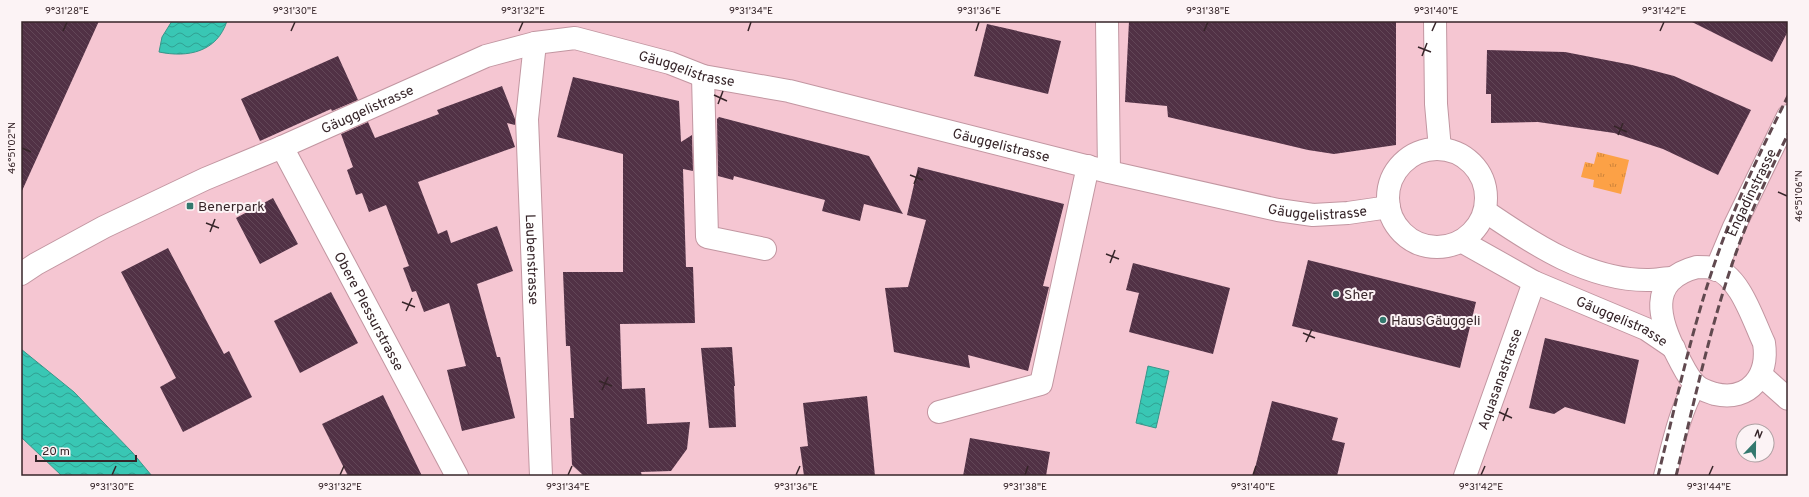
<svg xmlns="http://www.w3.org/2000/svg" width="1809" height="497" font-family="Overpass,sans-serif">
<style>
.grass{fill:url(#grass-tufts)}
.water{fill:url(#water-waves);stroke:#38968a}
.building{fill:url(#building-back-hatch)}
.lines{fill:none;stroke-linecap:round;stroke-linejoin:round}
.minor-casing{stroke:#c296a1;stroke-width:24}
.minor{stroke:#fff;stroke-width:22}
.rail{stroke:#61494f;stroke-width:3;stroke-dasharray:8 4;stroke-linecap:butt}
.ticks{fill:none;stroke:#362529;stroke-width:1.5}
.poi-dot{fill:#33786e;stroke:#fcf3f5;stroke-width:1.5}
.labels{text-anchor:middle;stroke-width:4;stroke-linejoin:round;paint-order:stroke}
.street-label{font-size:14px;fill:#362529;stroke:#fcf3f5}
.poi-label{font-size:14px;fill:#362529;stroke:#fcf3f5;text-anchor:start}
.neatline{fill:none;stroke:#362529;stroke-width:1.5}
.ticks-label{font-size:10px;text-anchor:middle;fill:#362529}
</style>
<defs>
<pattern id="grass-tufts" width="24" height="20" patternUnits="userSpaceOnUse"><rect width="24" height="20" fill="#fca146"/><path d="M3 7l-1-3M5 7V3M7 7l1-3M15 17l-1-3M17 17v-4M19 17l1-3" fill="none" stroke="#cd833a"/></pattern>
<pattern id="water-waves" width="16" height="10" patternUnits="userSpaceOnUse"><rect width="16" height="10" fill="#39c7b4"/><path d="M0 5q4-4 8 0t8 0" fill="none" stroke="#31a192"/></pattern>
<pattern id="building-back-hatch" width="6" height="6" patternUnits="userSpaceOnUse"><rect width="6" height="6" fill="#513145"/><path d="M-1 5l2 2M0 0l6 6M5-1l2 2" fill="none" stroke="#624657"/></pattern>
</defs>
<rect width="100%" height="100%" fill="#f5c6d2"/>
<path class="grass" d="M 1597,152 L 1629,160 L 1621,194 L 1593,187 L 1594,180 L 1581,177 L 1585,162 L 1594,164 Z"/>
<path class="water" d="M 172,21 L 227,21 C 217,52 188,58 159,52 L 162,37 Z
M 21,349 L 74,392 L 132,452 L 152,476 L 62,476 L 21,437 Z
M 1148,366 L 1169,371 L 1156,428 L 1136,423 Z"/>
<path class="building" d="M 21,21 L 99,21 L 21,193 Z
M 1129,21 L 1396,21 L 1396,145 L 1334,154 L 1308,150 L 1168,117 L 1167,106 L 1125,102 Z
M 1690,21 L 1788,21 L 1788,31 L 1772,62 Z
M 987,24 L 1061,41 L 1048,94 L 974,76 Z
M 1487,50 L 1565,52 L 1632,65 L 1674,76 L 1751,110 L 1718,175 L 1663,149 L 1614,133 L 1538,122 L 1491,123 L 1491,94 L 1486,94 Z
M 338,56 L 358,100 L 332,111 L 331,109 L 260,141 L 241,99 Z
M 573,77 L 679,101 L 681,142 L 692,135 L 693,171 L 683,169 L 686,267 L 693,267 L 695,323 L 620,324 L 622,389 L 645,388 L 647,424 L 690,422 L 687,449 L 671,471 L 641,472 L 642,476 L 584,476 L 572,465 L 570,418 L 574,418 L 570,346 L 566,346 L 563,272 L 623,272 L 623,154 L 557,137 Z
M 502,86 L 515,119 L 515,125 L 507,123 L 515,147 L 418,182 L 438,234 L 447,230 L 451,243 L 497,226 L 513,271 L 477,284 L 497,357 L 500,357 L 515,418 L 462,431 L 447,370 L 466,366 L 449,303 L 424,312 L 416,291 L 412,292 L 403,268 L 409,266 L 386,205 L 369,212 L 362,193 L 356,195 L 347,170 L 353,167 L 341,134 L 368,122 L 375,138 L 439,114 L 437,110 Z
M 719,117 L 869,156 L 903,214 L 864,204 L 860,221 L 822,211 L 825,200 L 734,176 L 733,180 L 718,176 L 717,119 Z
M 918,167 L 1064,204 L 1043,286 L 1049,287 L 1028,371 L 968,355 L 970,368 L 894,352 L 885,288 L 908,287 L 926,220 L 907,215 Z
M 273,198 L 298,244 L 260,264 L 236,218 Z
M 168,248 L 224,354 L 229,351 L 252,397 L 183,432 L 160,387 L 176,378 L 121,272 Z
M 1308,260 L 1476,302 L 1460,368 L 1292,326 Z
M 1133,263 L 1230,288 L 1213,354 L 1129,332 L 1139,293 L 1126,290 Z
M 331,292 L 358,343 L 300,373 L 274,321 Z
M 1545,338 L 1639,360 L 1625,424 L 1565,407 L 1554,414 L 1529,408 Z
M 732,347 L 735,386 L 734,386 L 736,427 L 709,428 L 701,348 Z
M 383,395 L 422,476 L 348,476 L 322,424 Z
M 867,396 L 875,476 L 804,476 L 800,447 L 808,446 L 803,403 Z
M 1272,401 L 1338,418 L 1332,440 L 1345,443 L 1337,476 L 1253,476 Z
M 970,438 L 1050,452 L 1046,476 L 963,476 Z"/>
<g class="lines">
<g class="minor-casing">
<g id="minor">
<path d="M 1107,21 L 1109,172"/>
<path d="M 1435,21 L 1436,104 L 1440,149"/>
<path id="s1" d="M 535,43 L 527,119 L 541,476"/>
<path d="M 703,76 L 707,237 L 765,249"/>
<path id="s2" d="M 282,147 L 457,476"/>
<circle cx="1437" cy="198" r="49"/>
<path d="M 1485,211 C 1533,244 1589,281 1649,280 C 1657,280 1665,278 1673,278"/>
<path id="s3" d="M 1461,241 L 1534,282 L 1646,329 L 1674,348"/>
<path d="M 1697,267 C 1702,267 1708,267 1713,268 C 1740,275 1753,320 1764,343 C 1769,375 1750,402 1715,394 C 1709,392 1701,390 1696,385 C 1688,378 1683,366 1678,357 C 1659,321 1646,280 1697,267 Z"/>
<path id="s4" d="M 1716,270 L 1734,227 L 1788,116"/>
<path id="s5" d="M 21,274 L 36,264 L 104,227 L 205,179 L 282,147 L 486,56 L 535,43 L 575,38 L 670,63 L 703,76 L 789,91 L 1109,172 L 1278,210 L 1313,215 L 1348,213 L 1389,207"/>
<path d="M 1761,375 L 1788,399"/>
<path d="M 939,412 L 1041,384 L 1088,166"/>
<path id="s6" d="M 1465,476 L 1534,282"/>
<path d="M 1665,476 C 1673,445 1679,413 1695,385"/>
</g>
</g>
<use href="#minor" class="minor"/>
<path class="rail" d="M 1658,476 C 1675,407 1690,336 1713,268 C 1733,208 1760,152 1788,96
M 1676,476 C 1696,395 1713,312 1743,234 C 1756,200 1772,167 1788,134"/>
</g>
<path class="ticks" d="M 63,31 L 67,22M 291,31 L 295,22M 519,31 L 523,22M 748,31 L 751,22M 976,31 L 979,22M 1204,31 L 1208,22M 1432,31 L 1436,22M 1660,31 L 1664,22M 1418,47 L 1431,52M 1422,56 L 1427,43M 714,95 L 727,101M 718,104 L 723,91M 1614,126 L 1627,132M 1618,135 L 1623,123M 22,148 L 31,152M 910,175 L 923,180M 914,184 L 919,171M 1778,192 L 1787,196M 206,223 L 219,228M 210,232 L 215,219M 1106,254 L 1119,259M 1110,263 L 1115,250M 402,302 L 415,307M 406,311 L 412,298M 1303,333 L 1315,338M 1306,342 L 1312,329M 599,381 L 612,386M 602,390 L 608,377M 1499,412 L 1512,418M 1503,421 L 1508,408M 112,475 L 116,466M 340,475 L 344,466M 568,475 L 572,466M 796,475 L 800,466M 1025,475 L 1028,466M 1253,475 L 1256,466M 1481,475 L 1485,466M 1709,475 L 1713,466"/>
<g class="poi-dot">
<rect x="186" y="202" width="8" height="8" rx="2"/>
<circle cx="1336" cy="294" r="4"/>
<circle cx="1383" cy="320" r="4"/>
</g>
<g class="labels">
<g class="street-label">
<text dy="5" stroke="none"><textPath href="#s5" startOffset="721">Gäuggelistrasse</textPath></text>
<text dy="5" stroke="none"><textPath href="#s5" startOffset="384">Gäuggelistrasse</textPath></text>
<text dy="5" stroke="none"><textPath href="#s5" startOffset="1045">Gäuggelistrasse</textPath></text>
<text dy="5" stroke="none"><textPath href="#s4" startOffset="85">Engadinstrasse</textPath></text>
<text dy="5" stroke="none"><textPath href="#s5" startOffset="1369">Gäuggelistrasse</textPath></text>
<text dy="5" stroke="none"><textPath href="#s1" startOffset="217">Laubenstrasse</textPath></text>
<text dy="5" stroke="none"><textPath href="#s2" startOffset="186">Obere Plessurstrasse</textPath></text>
<text dy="5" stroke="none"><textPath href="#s3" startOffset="180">Gäuggelistrasse</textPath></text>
<text dy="5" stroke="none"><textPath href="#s6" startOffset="103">Aquasanastrasse</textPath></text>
</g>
<g class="poi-label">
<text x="198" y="211">Benerpark</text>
<text x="1344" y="299">Sher</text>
<text x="1391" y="325">Haus Gäuggeli</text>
</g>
</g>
<rect width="1809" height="497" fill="none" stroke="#fcf3f5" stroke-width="44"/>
<g transform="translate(1755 443) rotate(22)"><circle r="19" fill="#fcf3f5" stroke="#ada1a3"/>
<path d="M0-3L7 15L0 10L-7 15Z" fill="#33786e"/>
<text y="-6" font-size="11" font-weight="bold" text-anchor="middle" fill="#362529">N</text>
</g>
<path d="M36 455v6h100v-6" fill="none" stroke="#362529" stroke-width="2"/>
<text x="42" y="455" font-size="12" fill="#362529" stroke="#fcf3f5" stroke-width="3" paint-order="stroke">20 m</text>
<rect x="22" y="22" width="1765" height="453" class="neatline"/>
<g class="ticks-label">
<text x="67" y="14">9°31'28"E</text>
<text x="295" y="14">9°31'30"E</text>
<text x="523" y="14">9°31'32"E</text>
<text x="751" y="14">9°31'34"E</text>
<text x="979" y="14">9°31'36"E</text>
<text x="1208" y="14">9°31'38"E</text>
<text x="1436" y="14">9°31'40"E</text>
<text x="1664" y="14">9°31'42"E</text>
<text transform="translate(11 148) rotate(-90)" y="4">46°51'02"N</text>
<text transform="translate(1798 196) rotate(-90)" y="4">46°51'06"N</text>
<text x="112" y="490">9°31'30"E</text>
<text x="340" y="490">9°31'32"E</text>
<text x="568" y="490">9°31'34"E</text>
<text x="796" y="490">9°31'36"E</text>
<text x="1025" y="490">9°31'38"E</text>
<text x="1253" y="490">9°31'40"E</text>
<text x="1481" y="490">9°31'42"E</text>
<text x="1709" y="490">9°31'44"E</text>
</g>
</svg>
